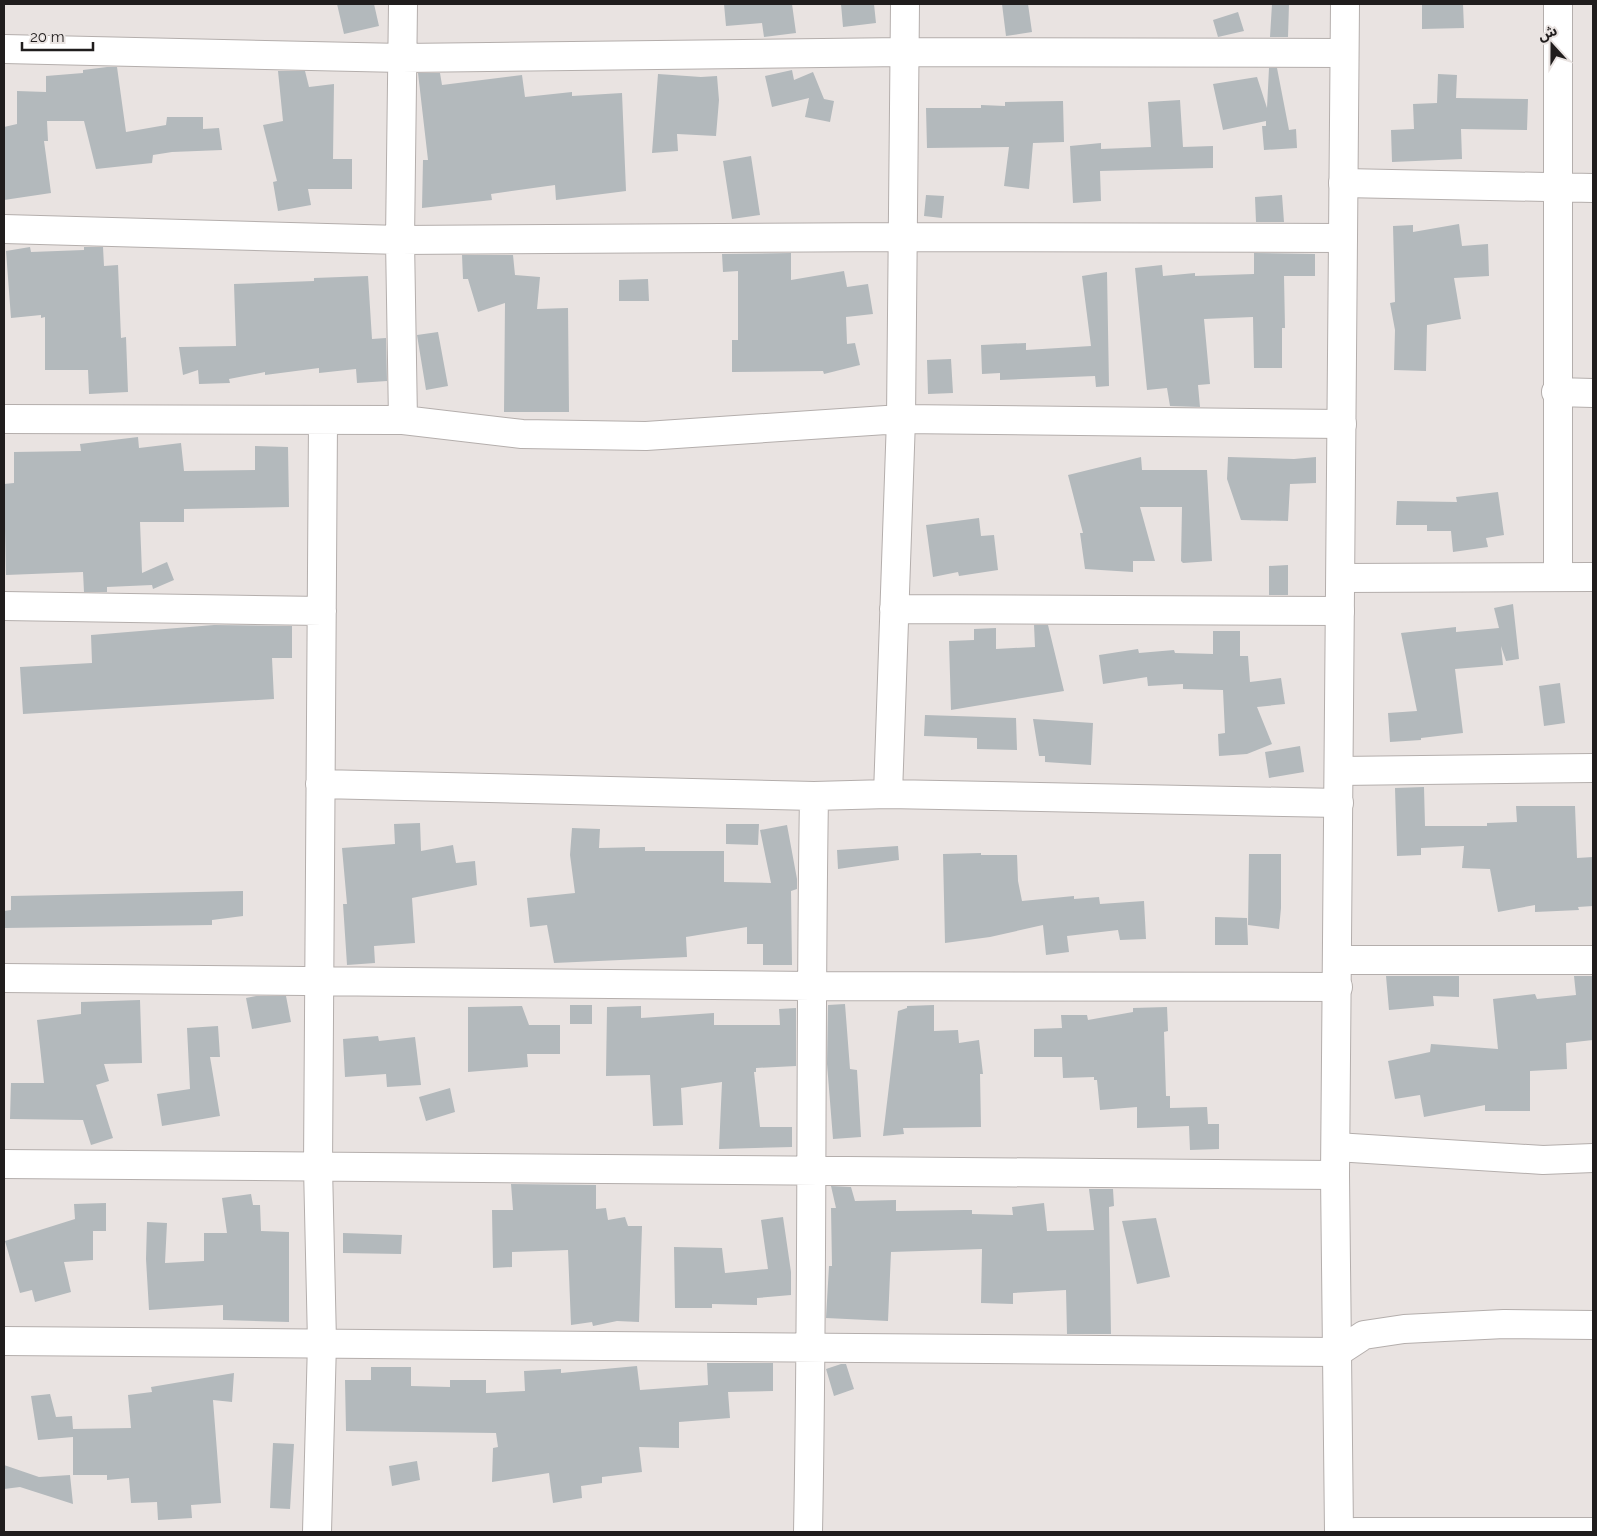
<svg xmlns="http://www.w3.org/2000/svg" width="1597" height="1536" font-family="Raleway,'Noto Sans Arabic',sans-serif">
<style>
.building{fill:#b3b9bc}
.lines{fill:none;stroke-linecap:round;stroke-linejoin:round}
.street-casing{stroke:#b4aeac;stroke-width:30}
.secondary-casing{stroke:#b4aeac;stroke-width:30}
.street{stroke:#fff;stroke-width:28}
.secondary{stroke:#fff;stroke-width:28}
</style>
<rect width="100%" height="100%" fill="#e9e3e1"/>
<path class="building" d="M 337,4 L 374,4 L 379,26 L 344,34 Z
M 724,4 L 792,4 L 796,33 L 764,37 L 762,23 L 726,26 Z
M 841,4 L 874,4 L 876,23 L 843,27 Z
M 1002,4 L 1028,4 L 1032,32 L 1006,36 Z
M 1272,4 L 1289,4 L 1288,37 L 1270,37 Z
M 1422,4 L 1463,4 L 1464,28 L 1422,29 Z
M 1238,12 L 1244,31 L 1218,37 L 1213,20 Z
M 107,67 L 117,67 L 126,132 L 166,125 L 167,117 L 203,117 L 203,129 L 219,128 L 222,150 L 172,152 L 153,155 L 152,163 L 96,169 L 84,121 L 47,121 L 48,141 L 44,141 L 51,193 L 4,200 L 4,127 L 17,124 L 17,91 L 46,92 L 46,76 L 83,73 L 83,70 Z
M 1269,68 L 1277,68 L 1289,130 L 1296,129 L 1297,148 L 1264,150 L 1262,126 L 1266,126 L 1266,121 L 1223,130 L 1213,84 L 1257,77 L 1267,108 Z
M 792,70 L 794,80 L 813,72 L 824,99 L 834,101 L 830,122 L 805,117 L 809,98 L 772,107 L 765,76 Z
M 278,71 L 305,71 L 309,87 L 334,84 L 333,159 L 352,159 L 352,189 L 308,189 L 311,205 L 278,211 L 273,182 L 277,181 L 263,125 L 283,121 Z
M 418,73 L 440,73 L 442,85 L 522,75 L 525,97 L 572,92 L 572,96 L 622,93 L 626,191 L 556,200 L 555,185 L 491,194 L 492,200 L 422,208 L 423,160 L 428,160 Z
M 658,74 L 701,77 L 717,76 L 719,100 L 716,136 L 677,134 L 678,151 L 652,153 Z
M 1438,74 L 1457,75 L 1456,98 L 1528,99 L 1527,130 L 1461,129 L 1462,159 L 1392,162 L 1391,130 L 1414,129 L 1413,104 L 1437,103 Z
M 1180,100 L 1183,147 L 1213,146 L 1213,168 L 1100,171 L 1101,201 L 1073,203 L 1070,146 L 1101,143 L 1101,149 L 1151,147 L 1148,102 Z
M 1063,101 L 1064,142 L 1033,143 L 1029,189 L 1004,186 L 1009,147 L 927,148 L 926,108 L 981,108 L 981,105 L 1005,106 L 1005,102 Z
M 751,156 L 760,215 L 732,219 L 723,161 Z
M 926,195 L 944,196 L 942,218 L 924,216 Z
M 1282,195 L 1284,222 L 1256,222 L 1255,197 Z
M 1459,224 L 1462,246 L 1488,244 L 1489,276 L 1454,278 L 1461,319 L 1427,325 L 1426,371 L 1394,370 L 1395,330 L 1390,303 L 1395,302 L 1393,226 L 1413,225 L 1413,232 Z
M 30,247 L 31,252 L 84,250 L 84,247 L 103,247 L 104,266 L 118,265 L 121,338 L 126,337 L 128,392 L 89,394 L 88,370 L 45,370 L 45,317 L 41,318 L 41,315 L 11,318 L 6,251 Z
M 791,253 L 791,280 L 844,271 L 847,287 L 868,284 L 873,314 L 846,317 L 847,344 L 855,343 L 860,365 L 824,374 L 823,371 L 732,372 L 732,340 L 738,340 L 738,271 L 723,272 L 722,254 Z
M 1254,253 L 1315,254 L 1315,276 L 1284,276 L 1285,328 L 1282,328 L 1282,368 L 1254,368 L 1253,317 L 1204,319 L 1210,384 L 1198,385 L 1200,407 L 1170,406 L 1167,388 L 1147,390 L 1135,268 L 1162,265 L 1163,276 L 1195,273 L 1195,276 L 1254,274 Z
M 462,255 L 513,255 L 515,275 L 540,277 L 537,309 L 568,308 L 569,412 L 504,412 L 505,303 L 478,312 L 468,279 L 463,279 Z
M 1107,272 L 1109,386 L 1096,387 L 1095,376 L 1000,380 L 1000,373 L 982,374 L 981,345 L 1026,343 L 1026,350 L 1091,346 L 1082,276 Z
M 368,276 L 372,339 L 386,338 L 387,381 L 357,383 L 356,369 L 319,373 L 319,368 L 265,375 L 265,372 L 229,379 L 230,383 L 199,384 L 198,370 L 183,375 L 179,347 L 236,346 L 234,284 L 314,281 L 314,278 Z
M 648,279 L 649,301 L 619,301 L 619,280 Z
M 438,332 L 448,386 L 426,390 L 417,335 Z
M 951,359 L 953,393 L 928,394 L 927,360 Z
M 138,437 L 139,448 L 181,443 L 184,471 L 255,470 L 255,446 L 288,447 L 289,507 L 184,509 L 184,522 L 140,522 L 142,573 L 167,562 L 174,580 L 153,589 L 152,585 L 107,587 L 107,592 L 84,592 L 83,572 L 6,575 L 4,484 L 14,483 L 14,452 L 81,451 L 80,444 Z
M 1141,457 L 1142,470 L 1207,470 L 1212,561 L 1183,563 L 1181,561 L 1182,507 L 1140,507 L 1155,561 L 1133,561 L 1133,572 L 1085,569 L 1080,533 L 1083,533 L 1068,475 Z
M 1228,457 L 1294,459 L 1316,457 L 1316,483 L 1290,484 L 1288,521 L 1241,520 L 1227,479 Z
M 1498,492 L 1504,535 L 1486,538 L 1488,547 L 1453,552 L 1451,531 L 1427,531 L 1427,525 L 1396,525 L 1397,501 L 1457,502 L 1456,497 Z
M 979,518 L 981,536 L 994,535 L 998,570 L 959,576 L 958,572 L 933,577 L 926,525 Z
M 1288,565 L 1288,595 L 1269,595 L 1269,566 Z
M 1513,604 L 1519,659 L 1506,661 L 1501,646 L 1503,665 L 1455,669 L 1463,733 L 1421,738 L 1421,740 L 1390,742 L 1388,713 L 1417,711 L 1401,633 L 1456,627 L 1456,632 L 1499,628 L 1494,608 Z
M 214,625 L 292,626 L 292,658 L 272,658 L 274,699 L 23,714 L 20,667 L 92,663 L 91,635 Z
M 1034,625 L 1048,625 L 1064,691 L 951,710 L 949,641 L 974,640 L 974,629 L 996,628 L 996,649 L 1035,647 Z
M 1213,631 L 1240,631 L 1240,656 L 1248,656 L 1250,682 L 1281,678 L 1285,704 L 1257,707 L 1272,744 L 1247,754 L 1219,756 L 1218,734 L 1225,733 L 1223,690 L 1183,689 L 1183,684 L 1148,686 L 1147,677 L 1103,684 L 1099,655 L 1138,649 L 1139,653 L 1174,650 L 1175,653 L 1213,654 Z
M 1560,683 L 1565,723 L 1544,726 L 1539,686 Z
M 925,715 L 1016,718 L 1017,750 L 977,749 L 977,738 L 924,736 Z
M 1033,719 L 1093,723 L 1091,765 L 1045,762 L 1045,756 L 1039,756 Z
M 1300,746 L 1304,772 L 1269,778 L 1265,752 Z
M 1424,787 L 1425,826 L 1487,826 L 1487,823 L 1517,822 L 1516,806 L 1575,806 L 1577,858 L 1593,857 L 1593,906 L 1578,907 L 1579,910 L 1535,912 L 1535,905 L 1498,912 L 1490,869 L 1462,868 L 1464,846 L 1421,848 L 1421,855 L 1397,856 L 1395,788 Z
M 420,823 L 421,851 L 453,845 L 456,863 L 475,861 L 477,885 L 412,898 L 415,943 L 374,946 L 375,963 L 347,965 L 343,904 L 347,904 L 342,848 L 395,844 L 394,824 Z
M 726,824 L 759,824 L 758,845 L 726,844 Z
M 787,825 L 797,879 L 797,889 L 791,891 L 792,965 L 763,965 L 763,944 L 747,944 L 747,927 L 686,937 L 687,957 L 554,963 L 547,925 L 530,927 L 527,898 L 575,893 L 570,855 L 572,828 L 600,829 L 599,848 L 645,847 L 645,851 L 724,851 L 724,882 L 771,883 L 760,830 Z
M 898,846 L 899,860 L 838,869 L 837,850 Z
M 981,853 L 981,855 L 1017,855 L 1018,881 L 1022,901 L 1074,896 L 1074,899 L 1099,897 L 1100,904 L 1144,901 L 1146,939 L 1120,940 L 1118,930 L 1067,936 L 1069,952 L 1046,955 L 1043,925 L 990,937 L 945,943 L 943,854 Z
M 1249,854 L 1281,854 L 1281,908 L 1279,929 L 1248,925 Z
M 243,891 L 243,916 L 212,920 L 212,925 L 4,928 L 4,911 L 11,910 L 11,896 Z
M 1215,917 L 1247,918 L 1248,945 L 1215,945 Z
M 1386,976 L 1459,976 L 1459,997 L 1433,996 L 1434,1006 L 1389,1010 Z
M 1574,976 L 1593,976 L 1593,1040 L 1566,1043 L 1567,1069 L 1530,1071 L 1530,1111 L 1485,1111 L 1485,1105 L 1424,1117 L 1420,1095 L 1395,1099 L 1388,1061 L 1430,1052 L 1431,1044 L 1498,1049 L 1493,999 L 1535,994 L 1537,999 L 1576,995 Z
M 256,996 L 286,996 L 291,1022 L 252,1029 L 246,998 Z
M 140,1000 L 142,1063 L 104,1064 L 109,1081 L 96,1085 L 113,1138 L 91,1145 L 83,1120 L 10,1119 L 11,1083 L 44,1083 L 37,1020 L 81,1014 L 81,1002 Z
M 845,1004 L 850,1069 L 857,1070 L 861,1137 L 833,1139 L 827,1064 L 828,1005 Z
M 570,1005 L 592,1005 L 592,1024 L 570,1024 Z
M 934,1005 L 934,1031 L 958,1030 L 959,1043 L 979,1040 L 983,1074 L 980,1074 L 981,1127 L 903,1128 L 904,1134 L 883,1136 L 898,1011 L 907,1008 L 907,1006 Z
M 522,1006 L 529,1025 L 560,1025 L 560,1054 L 527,1054 L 528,1067 L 468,1072 L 468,1007 Z
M 641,1006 L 641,1018 L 714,1013 L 714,1025 L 780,1025 L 779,1009 L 796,1008 L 796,1066 L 756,1068 L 756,1072 L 754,1072 L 760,1127 L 792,1127 L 792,1147 L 719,1149 L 722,1082 L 681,1088 L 683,1125 L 653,1126 L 650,1075 L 606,1076 L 607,1007 Z
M 1167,1007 L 1168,1031 L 1164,1032 L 1166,1096 L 1170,1096 L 1170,1108 L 1207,1107 L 1208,1124 L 1219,1124 L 1219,1149 L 1190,1150 L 1189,1126 L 1137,1128 L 1137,1107 L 1100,1110 L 1097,1080 L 1094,1080 L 1094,1077 L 1063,1078 L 1062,1057 L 1034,1057 L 1034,1029 L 1062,1028 L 1061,1015 L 1087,1015 L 1088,1020 L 1133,1012 L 1133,1008 Z
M 218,1026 L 220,1057 L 210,1057 L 220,1116 L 162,1126 L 157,1094 L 190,1089 L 187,1028 Z
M 378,1036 L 379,1041 L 415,1037 L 421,1085 L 387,1087 L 386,1074 L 345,1077 L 343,1039 Z
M 450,1088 L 455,1112 L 426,1121 L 419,1097 Z
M 511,1184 L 596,1185 L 596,1209 L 606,1208 L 608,1220 L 625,1217 L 628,1226 L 642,1226 L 639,1322 L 617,1321 L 593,1326 L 592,1322 L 571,1325 L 568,1250 L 512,1252 L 512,1267 L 493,1268 L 492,1210 L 513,1210 Z
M 831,1186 L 851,1187 L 855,1201 L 896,1200 L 896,1211 L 964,1210 L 972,1210 L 972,1214 L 1013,1215 L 1012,1207 L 1044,1203 L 1047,1231 L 1094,1230 L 1089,1189 L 1113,1189 L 1114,1206 L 1109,1207 L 1111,1334 L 1067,1334 L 1066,1290 L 1013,1293 L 1013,1304 L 981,1303 L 982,1249 L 891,1252 L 888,1321 L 826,1318 L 829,1266 L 832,1266 L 831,1208 L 836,1208 Z
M 251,1194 L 253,1205 L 260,1205 L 261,1231 L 289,1232 L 289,1322 L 223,1320 L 223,1305 L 149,1310 L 146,1259 L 147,1222 L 167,1223 L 165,1263 L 204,1261 L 204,1233 L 227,1233 L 222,1198 Z
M 106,1203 L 106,1231 L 93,1231 L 93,1260 L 64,1262 L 71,1292 L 35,1302 L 32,1290 L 20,1293 L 5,1241 L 75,1219 L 74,1204 Z
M 783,1217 L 791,1272 L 791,1295 L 757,1298 L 757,1305 L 712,1304 L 712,1308 L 675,1308 L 674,1247 L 722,1248 L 725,1273 L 768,1269 L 761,1220 Z
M 1156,1218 L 1170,1277 L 1137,1284 L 1122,1221 Z
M 343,1233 L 402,1235 L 401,1254 L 343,1253 Z
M 707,1363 L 773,1363 L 773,1391 L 728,1392 L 730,1418 L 679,1422 L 679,1448 L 639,1447 L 642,1472 L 602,1477 L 602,1483 L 581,1486 L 582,1498 L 553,1503 L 549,1473 L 492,1482 L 493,1448 L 498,1447 L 496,1433 L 346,1431 L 345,1380 L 371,1380 L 371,1367 L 411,1367 L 411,1386 L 450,1387 L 450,1380 L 486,1380 L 486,1393 L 525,1391 L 524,1371 L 561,1369 L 561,1373 L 637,1366 L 640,1390 L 708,1385 Z
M 841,1364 L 846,1364 L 854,1389 L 834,1396 L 826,1369 Z
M 234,1373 L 232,1402 L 213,1400 L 221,1503 L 191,1505 L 192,1518 L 158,1520 L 157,1502 L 131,1503 L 129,1478 L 107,1480 L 107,1475 L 73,1475 L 73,1437 L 38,1440 L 31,1396 L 50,1394 L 56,1417 L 72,1416 L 73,1429 L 131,1428 L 128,1395 L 152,1392 L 151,1387 Z
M 273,1443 L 294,1444 L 290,1509 L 270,1508 Z
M 417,1461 L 420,1480 L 392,1486 L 389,1466 Z
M 4,1465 L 39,1477 L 70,1475 L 73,1504 L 20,1487 L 4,1489 Z"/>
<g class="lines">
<g class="street-casing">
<path id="street" d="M 4,49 L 402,58 L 903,52 L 1344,53
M 1343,183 L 1593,188
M 4,229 L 400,240 L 902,237 L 1343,238
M 1556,392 L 1593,393
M 4,419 L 403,420 L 522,434 L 646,436 L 901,419 L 1342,424
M 403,420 L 400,240 L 403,4
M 1558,577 L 1558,4
M 1342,578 L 1593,577
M 4,606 L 322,611
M 894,609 L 1340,611
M 1339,771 L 1593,768
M 320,784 L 814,796 L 888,794 L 1339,803
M 888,794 L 901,419 L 905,4
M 1337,960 L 1593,960
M 4,978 L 811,986 L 1338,987
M 1336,1147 L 1543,1160 L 1593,1158
M 4,1164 L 1335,1175
M 4,1341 L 1338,1352 L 1364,1335 L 1404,1329 L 1504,1324 L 1593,1325
M 317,1532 L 322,1342 L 318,1167 L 323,421
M 808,1532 C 813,1287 810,1041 814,796
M 1355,1532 L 1593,1532"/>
</g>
<g class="secondary-casing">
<path id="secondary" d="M 1339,1532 L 1335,1175 L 1345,4"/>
</g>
<use href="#street" class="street"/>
<use href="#secondary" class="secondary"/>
</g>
<rect width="1597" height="1536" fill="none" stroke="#201d1d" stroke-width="10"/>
<g transform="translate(1552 45) rotate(339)" stroke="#e9e3e1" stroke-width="4" paint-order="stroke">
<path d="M0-4L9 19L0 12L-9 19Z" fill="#201d1d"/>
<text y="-8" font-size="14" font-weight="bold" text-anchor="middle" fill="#201d1d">ش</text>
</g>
<path d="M22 42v8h71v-8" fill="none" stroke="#201d1d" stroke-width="2.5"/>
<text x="30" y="42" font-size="15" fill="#201d1d" stroke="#e9e3e1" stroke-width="4" paint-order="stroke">20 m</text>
</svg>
